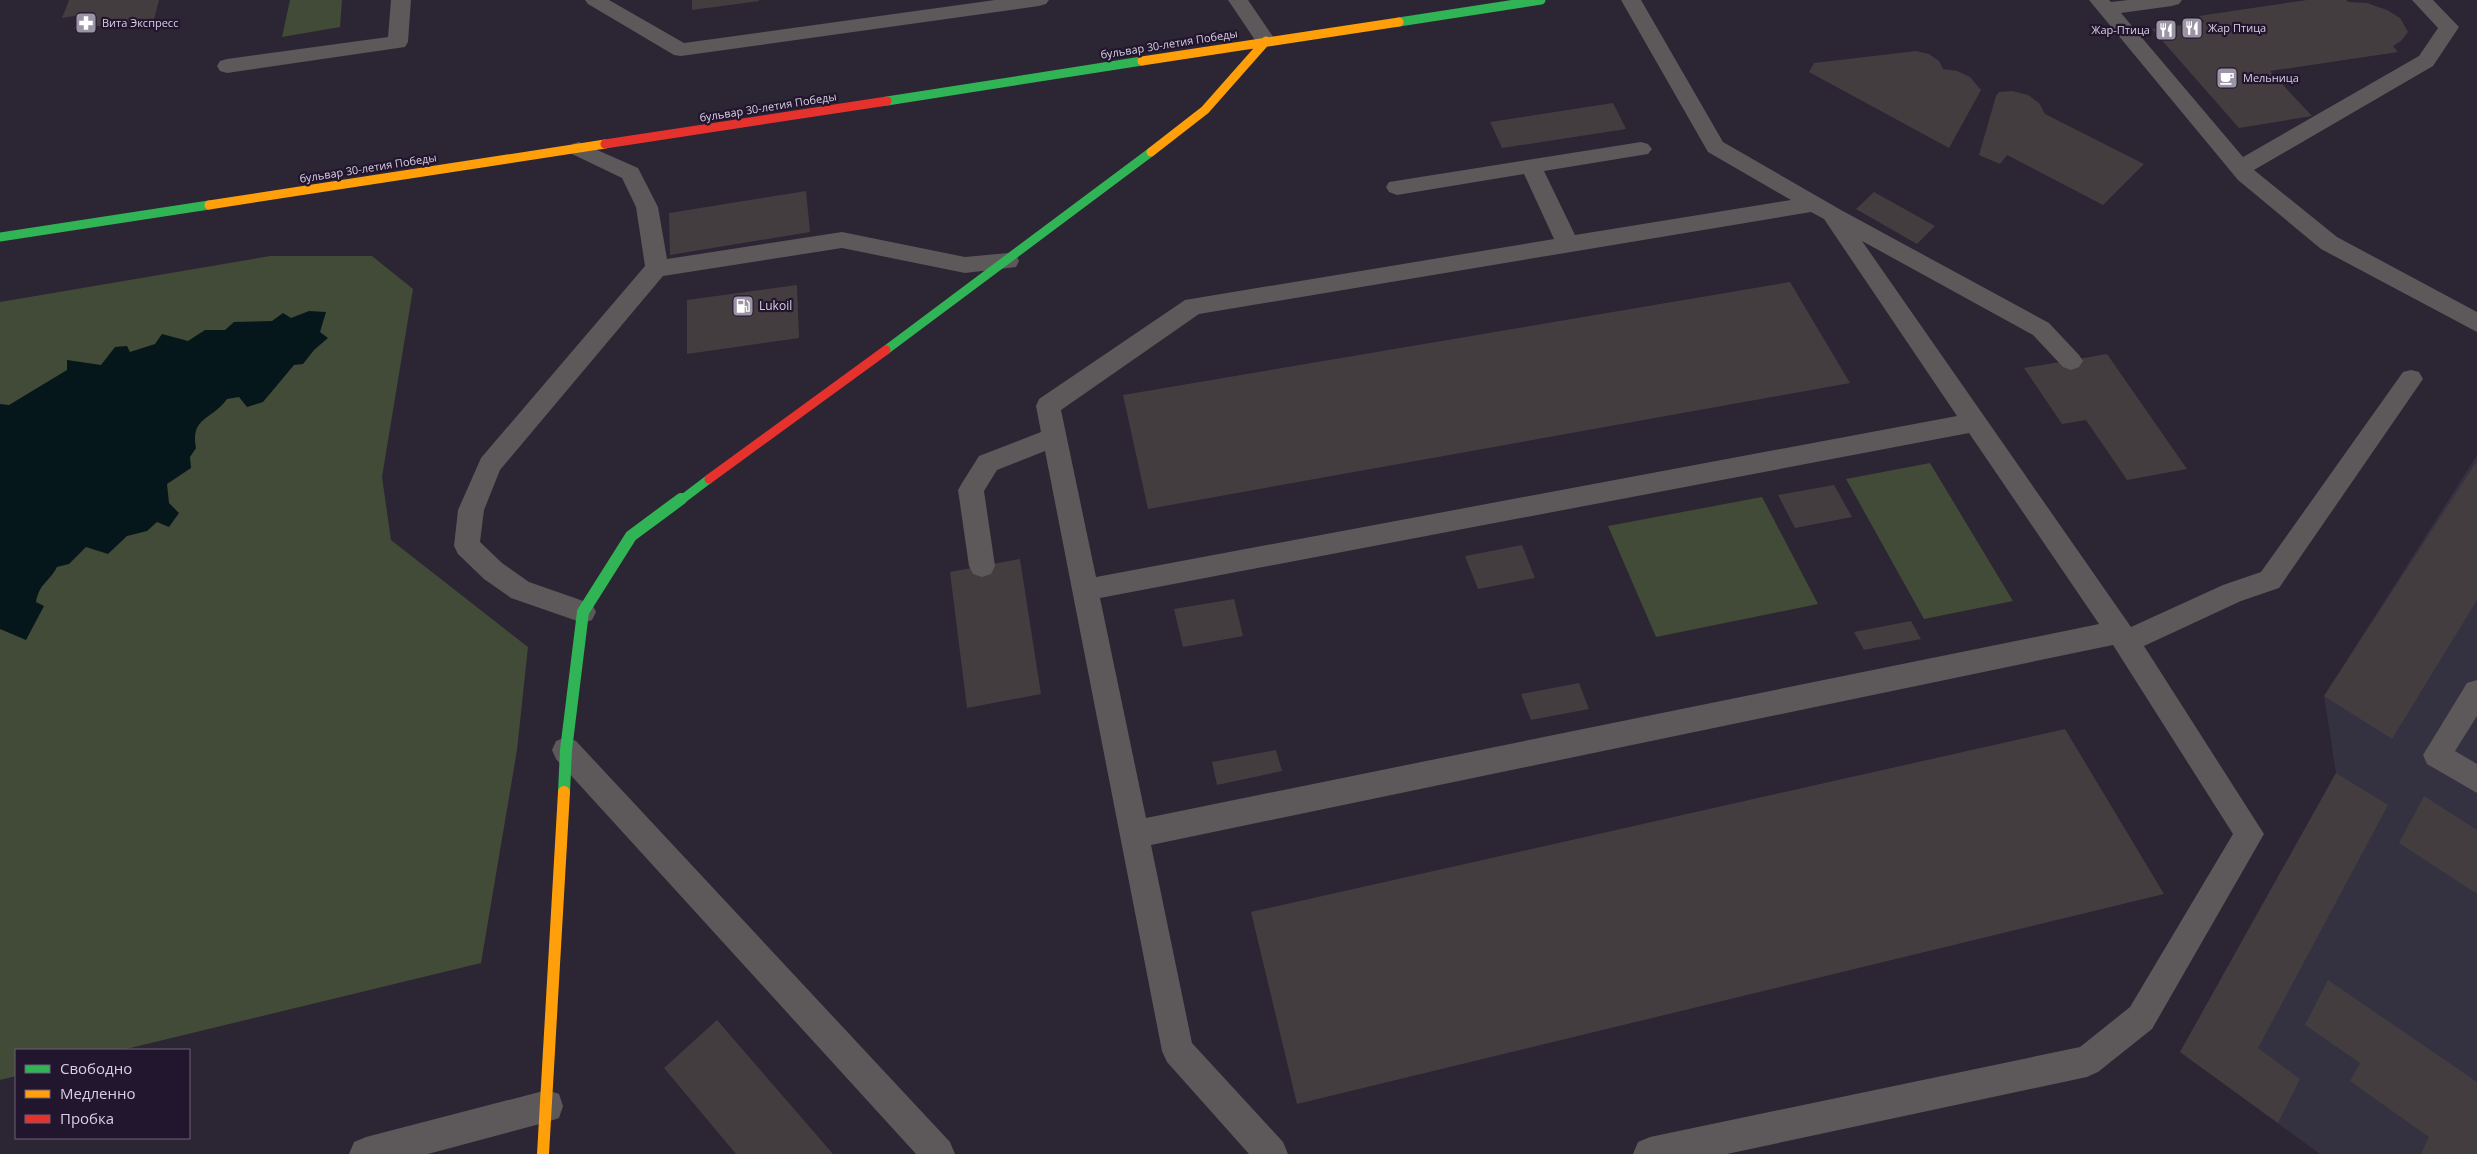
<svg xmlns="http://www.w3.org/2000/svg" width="2477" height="1154" font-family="'Open Sans',sans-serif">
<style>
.industrial{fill:#343141}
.green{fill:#424b37}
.water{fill:#05171b}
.building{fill:#443d40}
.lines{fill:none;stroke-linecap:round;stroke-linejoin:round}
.lane{fill:#5d5859;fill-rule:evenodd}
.fast-far1{stroke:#30b455;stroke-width:9}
.fast{stroke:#30b455;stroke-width:12}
.slow-far1{stroke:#ff9f0a;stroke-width:9}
.slow{stroke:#ff9f0a;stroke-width:12}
.jam{stroke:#e5322d;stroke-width:9}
.labels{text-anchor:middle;stroke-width:4.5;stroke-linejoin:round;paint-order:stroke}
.far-poi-label{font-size:11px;fill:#d7d0e1;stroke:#22162f;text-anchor:start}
.far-street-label{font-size:11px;fill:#d7d0e1;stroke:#22162f}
.poi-label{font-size:12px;fill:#d7d0e1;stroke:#22162f;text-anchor:start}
</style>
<rect width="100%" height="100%" fill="#2c2533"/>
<path class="industrial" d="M 2477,455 L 2477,1154 L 2320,1154 L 2180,1052 L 2336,773 L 2324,696 Z"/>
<path class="green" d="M 290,0 L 342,0 L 340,27 L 282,37 Z
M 270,256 L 372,256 L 413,289 L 382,477 L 391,540 L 528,647 L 517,750 L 481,963 L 122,1050 L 16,1050 L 16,1076 L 0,1080 L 0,302 Z
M 1930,463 L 2013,601 L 1924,619 L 1846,479 Z
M 1762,497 L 1818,604 L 1656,637 L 1608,526 Z"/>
<path class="water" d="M 309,311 L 326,312 L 320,332 L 328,338 L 314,350 L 303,364 L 294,365 L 263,402 L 247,407 L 239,397 L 227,399 C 212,420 190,417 196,448 L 190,457 L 191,468 L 167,484 L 169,503 L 179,513 L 169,527 L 157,522 L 147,531 L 127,536 L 108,554 L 86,547 L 69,564 L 57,567 C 48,584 40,582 36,602 L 44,606 L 26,640 L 0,629 L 0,404 L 9,405 L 67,370 L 67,360 L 101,365 L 115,347 L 127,346 L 130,352 L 155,344 L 162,334 L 188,341 L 205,330 L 225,330 L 234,322 L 272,321 L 283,313 L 291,318 Z"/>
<path class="building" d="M 69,0 L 159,0 L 154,19 L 74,29 L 80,15 L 62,18 Z
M 692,0 L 759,0 L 759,1 L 692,10 Z
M 2307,0 L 2346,0 L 2349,2 L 2367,3 L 2387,10 L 2400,18 L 2408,32 L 2401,41 L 2393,46 L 2398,52 L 2270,71 L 2312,116 L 2239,128 L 2152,29 L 2205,22 L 2199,16 Z
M 1916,51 L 1929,54 L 1939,61 L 1943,69 L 1957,71 L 1970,77 L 1981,90 L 1949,148 L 1809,72 L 1814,63 Z
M 2012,91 L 2028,95 L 2039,103 L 2045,114 L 2144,164 L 2103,205 L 2007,155 L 2000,164 L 1979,155 L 1996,96 L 1999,92 Z
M 1613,103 L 1626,129 L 1502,148 L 1490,122 Z
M 806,191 L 810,232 L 670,255 L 669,213 Z
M 1874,192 L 1935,226 L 1917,244 L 1856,209 Z
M 1790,282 L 1850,383 L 1148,509 L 1123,395 Z
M 797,285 L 799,338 L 687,354 L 687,300 Z
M 2107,354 L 2187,469 L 2127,480 L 2086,420 L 2062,424 L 2024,368 Z
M 2477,461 L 2477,600 L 2392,739 L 2324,696 Z
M 1834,485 L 1852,517 L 1795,528 L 1778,495 Z
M 1522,545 L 1535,578 L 1478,589 L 1465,556 Z
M 1020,559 L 1041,694 L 967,708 L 950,572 Z
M 1234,599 L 1243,636 L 1183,647 L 1174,609 Z
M 1911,621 L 1921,639 L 1864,650 L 1854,632 Z
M 1579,683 L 1589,709 L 1531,720 L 1521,694 Z
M 2065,729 L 2164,894 L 1297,1104 L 1251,912 Z
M 1276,750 L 1282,771 L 1217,785 L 1212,762 Z
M 2336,773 L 2388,805 L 2258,1048 L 2300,1079 L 2278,1123 L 2180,1052 Z
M 2424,796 L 2477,830 L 2477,894 L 2399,843 Z
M 2328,980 L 2477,1082 L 2477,1154 L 2421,1154 L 2429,1137 L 2350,1081 L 2360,1063 L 2305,1025 Z
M 717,1020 L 833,1154 L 736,1154 L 664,1068 Z"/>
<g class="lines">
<path class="lane" d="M 391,0 L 411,0 L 408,42 L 405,47 L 227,73 L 220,71 L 217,66 L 220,61 L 227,59 L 388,37 Z
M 585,0 L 609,0 L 684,43 L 995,0 L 1049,0 L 1046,4 L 1039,6 L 681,56 L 674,55 L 588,4 Z
M 1228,0 L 1248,0 L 1276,41 L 1273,46 L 1266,47 L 1259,46 Z
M 1621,0 L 1641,0 L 1723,142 L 1841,210 L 2049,323 L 2079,355 L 2083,361 L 2079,367 L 2071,370 L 2063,367 L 2033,335 L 1862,241 L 2131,627 L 2223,585 L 2261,572 L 2403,372 L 2411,370 L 2419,372 L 2423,379 L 2279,588 L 2241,601 L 2144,646 L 2264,834 L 2152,1029 L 2098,1072 L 2087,1077 L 1727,1154 L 1633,1154 L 1638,1142 L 1650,1137 L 2080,1047 L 2130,1007 L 2233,834 L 2113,645 L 1151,845 L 1192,1043 L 1283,1142 L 1288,1154 L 1249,1154 L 1167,1062 L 1162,1051 L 1045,451 L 997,470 L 984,491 L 995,566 L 991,574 L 982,577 L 973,574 L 969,566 L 958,490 L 962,483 L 979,456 L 1041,432 L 1036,406 L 1039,399 L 1185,300 L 1554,239 L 1524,174 L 1397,195 L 1389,192 L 1386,187 L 1389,182 L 1641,142 L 1648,144 L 1652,149 L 1648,154 L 1544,171 L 1575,235 L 1791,200 L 1708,152 ZM 1811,212 L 1824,219 L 1957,416 L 1096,577 L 1061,410 L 1199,314 ZM 1969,433 L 2099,624 L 1146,818 L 1100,598 Z
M 2089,0 L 2109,0 L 2111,2 L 2128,0 L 2182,0 L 2179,4 L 2172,6 L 2121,13 L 2243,157 L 2419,56 L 2438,28 L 2412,0 L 2433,0 L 2459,27 L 2433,66 L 2254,170 L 2337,237 L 2477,312 L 2477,332 L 2321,249 L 2238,180 Z
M 579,142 L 638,168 L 658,207 L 667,259 L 842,232 L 965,257 L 1008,253 L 1016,255 L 1019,261 L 1016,267 L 965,273 L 842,248 L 663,276 L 500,470 L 484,510 L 480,542 L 502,563 L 529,582 L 592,604 L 596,612 L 592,620 L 583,623 L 511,598 L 484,579 L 458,554 L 454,546 L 458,510 L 481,458 L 645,266 L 636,207 L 622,178 L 572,154 L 568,149 L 572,144 Z
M 2477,680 L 2477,716 L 2455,751 L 2477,764 L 2477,793 L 2427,764 L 2423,755 L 2467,683 Z
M 566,737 L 576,741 L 950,1142 L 955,1154 L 916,1154 L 556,759 L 552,750 L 556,741 Z
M 547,1090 L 559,1094 L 563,1106 L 559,1118 L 547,1122 L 428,1154 L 349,1154 L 354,1142 L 366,1137 Z"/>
<path class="fast-far1" d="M 1399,22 L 1541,0
M 887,101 L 1142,61
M 0,237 L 209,205
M 886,350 L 1151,152
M 680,501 L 709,479"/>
<path class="fast" d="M 564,792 L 566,750 L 583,612 L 631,536 L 681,499"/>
<path class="slow-far1" d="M 1142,61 L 1399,22
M 1151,152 L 1205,110 L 1266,41
M 209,205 L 605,144"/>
<path class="slow" d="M 543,1154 L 564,792"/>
<path class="jam" d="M 605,144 L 887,101
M 709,479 L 886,350"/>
</g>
<defs>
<g id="pharmacy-square" transform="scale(1.125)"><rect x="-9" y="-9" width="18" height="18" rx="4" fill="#9b94a4" stroke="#22162f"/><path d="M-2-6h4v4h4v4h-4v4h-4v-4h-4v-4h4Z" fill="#fff"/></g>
<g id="restaurant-square" transform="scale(1.125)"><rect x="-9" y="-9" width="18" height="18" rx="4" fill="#9b94a4" stroke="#22162f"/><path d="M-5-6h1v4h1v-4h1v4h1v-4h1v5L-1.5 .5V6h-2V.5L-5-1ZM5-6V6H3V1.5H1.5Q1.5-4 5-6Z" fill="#fff"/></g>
<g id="cafe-square" transform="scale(1.125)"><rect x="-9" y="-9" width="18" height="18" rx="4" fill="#9b94a4" stroke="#22162f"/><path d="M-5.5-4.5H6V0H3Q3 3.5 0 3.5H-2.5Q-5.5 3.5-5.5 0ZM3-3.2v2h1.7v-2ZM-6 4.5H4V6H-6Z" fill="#fff"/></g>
<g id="fuel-square" transform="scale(1.125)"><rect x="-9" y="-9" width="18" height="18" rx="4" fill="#9b94a4" stroke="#22162f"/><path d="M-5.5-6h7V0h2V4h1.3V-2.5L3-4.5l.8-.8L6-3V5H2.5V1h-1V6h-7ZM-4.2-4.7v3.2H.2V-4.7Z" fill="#fff"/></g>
</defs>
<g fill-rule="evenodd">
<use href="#pharmacy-square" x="86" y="23"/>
<use href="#restaurant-square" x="2192" y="28"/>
<use href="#restaurant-square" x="2166" y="30"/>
<use href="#cafe-square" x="2227" y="78"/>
<use href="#fuel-square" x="743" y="306"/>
</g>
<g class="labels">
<g class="far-poi-label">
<text x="102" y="27">Вита Экспресс</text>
<text x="2208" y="32">Жар Птица</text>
<text x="2150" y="34" text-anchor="end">Жар-Птица</text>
<text x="2243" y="82">Мельница</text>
</g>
<g class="far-street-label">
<text transform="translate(1169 44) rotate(-9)" y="4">бульвар 30-летия Победы</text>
<text transform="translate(768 107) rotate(-9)" y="4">бульвар 30-летия Победы</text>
<text transform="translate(368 168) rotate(-9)" y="4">бульвар 30-летия Победы</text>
</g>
<g class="poi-label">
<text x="759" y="310">Lukoil</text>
</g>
</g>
<rect x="15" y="1049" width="175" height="90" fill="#22162f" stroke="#6a6076"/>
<rect x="25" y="1065" width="25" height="8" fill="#30b455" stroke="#6a6076"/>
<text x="60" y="1074" font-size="15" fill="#d7d0e1">Свободно</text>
<rect x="25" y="1090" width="25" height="8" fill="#ff9f0a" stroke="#6a6076"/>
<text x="60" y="1099" font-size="15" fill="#d7d0e1">Медленно</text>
<rect x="25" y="1115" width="25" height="8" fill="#e5322d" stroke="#6a6076"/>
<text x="60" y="1124" font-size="15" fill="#d7d0e1">Пробка</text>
</svg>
